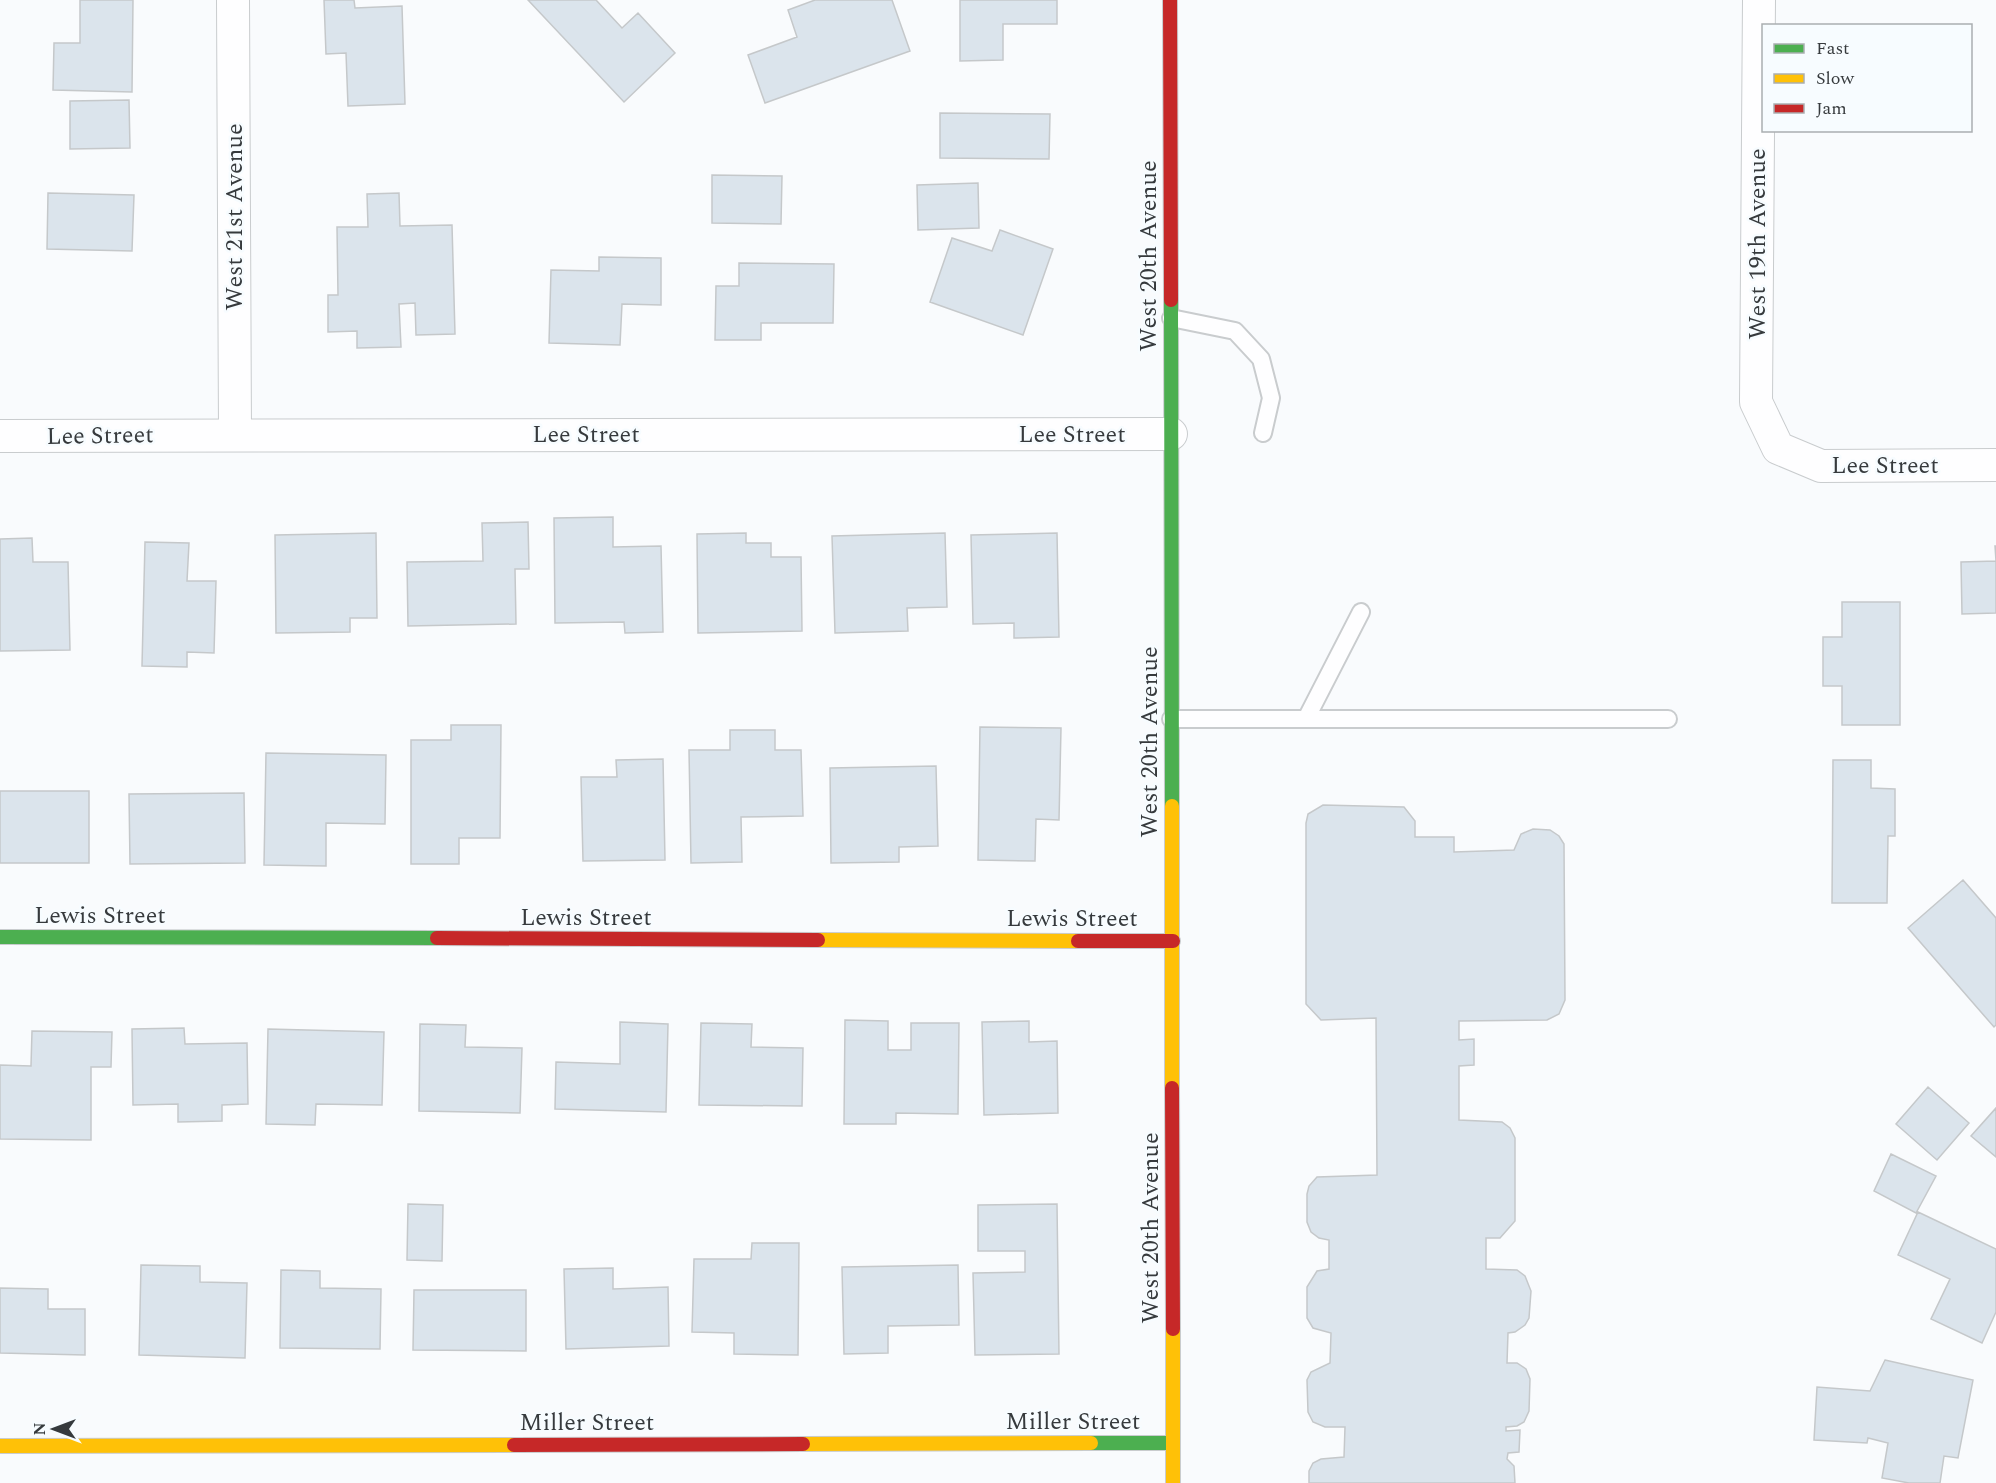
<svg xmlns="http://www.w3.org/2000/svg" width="1996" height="1483" font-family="Spectral,serif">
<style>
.building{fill:#dbe4ec;stroke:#c5c8ca;stroke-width:1.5}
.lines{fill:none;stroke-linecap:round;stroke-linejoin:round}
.lane-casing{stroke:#c9ccce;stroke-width:20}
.street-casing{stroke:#c9ccce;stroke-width:34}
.fast-casing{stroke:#c9ccce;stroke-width:16}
.slow-casing{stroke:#c9ccce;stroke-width:16}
.jam-casing{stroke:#c9ccce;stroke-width:16}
.lane{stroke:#fefeff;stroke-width:16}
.street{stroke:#fefeff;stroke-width:32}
.fast{stroke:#4caf50;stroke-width:14}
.slow{stroke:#ffc107;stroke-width:14}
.jam{stroke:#c62828;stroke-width:14}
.labels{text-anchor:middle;stroke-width:5;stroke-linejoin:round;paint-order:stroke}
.street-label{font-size:24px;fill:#363a3d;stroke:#f7fcff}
</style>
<rect width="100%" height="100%" fill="#f9fbfd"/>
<path class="building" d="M 80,0 L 133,0 L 132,92 L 53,90 L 54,43 L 80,43 Z
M 324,0 L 354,0 L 355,8 L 402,6 L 405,104 L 348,106 L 346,53 L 326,54 Z
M 528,0 L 596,0 L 622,28 L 638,13 L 675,53 L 624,102 Z
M 815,0 L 892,0 L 910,51 L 765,103 L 748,55 L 797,37 L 788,10 Z
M 960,0 L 1057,0 L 1057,24 L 1003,24 L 1003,60 L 960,61 Z
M 129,100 L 130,148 L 70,149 L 70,101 Z
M 940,113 L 1050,114 L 1049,159 L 940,158 Z
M 712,175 L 782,176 L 781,224 L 712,223 Z
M 978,183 L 979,228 L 918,230 L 917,185 Z
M 48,193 L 134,195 L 132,251 L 47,249 Z
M 399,193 L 400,226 L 452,225 L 455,334 L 416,335 L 415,303 L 399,304 L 401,347 L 357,348 L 357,331 L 328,332 L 328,295 L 338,295 L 337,227 L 368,227 L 367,194 Z
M 1000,230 L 1053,249 L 1023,335 L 930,302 L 952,238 L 992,251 Z
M 599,257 L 661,258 L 661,305 L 622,304 L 620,345 L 549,343 L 551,270 L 599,271 Z
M 739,263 L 834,264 L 833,323 L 761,323 L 761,340 L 715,340 L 716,286 L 739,286 Z
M 613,517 L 613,547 L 661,546 L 663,632 L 625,633 L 624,622 L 555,623 L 554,518 Z
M 528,522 L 529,569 L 515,569 L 516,624 L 408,626 L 407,562 L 483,561 L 482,523 Z
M 376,533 L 377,618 L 350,618 L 350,632 L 276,633 L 275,535 Z
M 746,533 L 746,543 L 771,543 L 771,557 L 801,557 L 802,631 L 698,633 L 697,534 Z
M 945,533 L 947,607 L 907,608 L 908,631 L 835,633 L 832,536 Z
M 1057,533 L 1059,637 L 1014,638 L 1014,623 L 973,624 L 971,535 Z
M 32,538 L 33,562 L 68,562 L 70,650 L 0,651 L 0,539 Z
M 145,542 L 189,543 L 187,581 L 216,581 L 214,653 L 187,652 L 187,667 L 142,666 Z
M 1995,546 L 1996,546 L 1996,613 L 1962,614 L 1961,562 L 1996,561 Z
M 1842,602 L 1900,602 L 1900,725 L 1842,725 L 1842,686 L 1823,686 L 1823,637 L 1842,637 Z
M 451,725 L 501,725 L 500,838 L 459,838 L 459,864 L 411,864 L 411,740 L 451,740 Z
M 980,727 L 1061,728 L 1059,820 L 1036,819 L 1035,861 L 978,860 Z
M 730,730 L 775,730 L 775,750 L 801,750 L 803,816 L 741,817 L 742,862 L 691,863 L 689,750 L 730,750 Z
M 266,753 L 386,755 L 385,824 L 326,823 L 326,866 L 264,865 Z
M 663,759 L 665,860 L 583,861 L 581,777 L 617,777 L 616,760 Z
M 1833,760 L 1871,760 L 1871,788 L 1895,789 L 1895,836 L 1888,836 L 1887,903 L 1832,903 Z
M 936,766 L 938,846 L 899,847 L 899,862 L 831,863 L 830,768 Z
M 0,791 L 89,791 L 89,863 L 0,863 Z
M 244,793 L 245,863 L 130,864 L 129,794 Z
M 1323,805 L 1404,807 L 1415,821 L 1415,837 L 1454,837 L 1454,852 L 1514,850 L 1521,834 L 1533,829 L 1550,830 L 1559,836 L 1564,844 L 1565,1000 L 1559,1014 L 1547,1020 L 1459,1021 L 1459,1040 L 1474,1039 L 1474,1065 L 1459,1066 L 1459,1120 L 1502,1122 L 1510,1128 L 1515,1138 L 1515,1221 L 1500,1238 L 1486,1238 L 1486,1269 L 1517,1270 L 1525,1276 L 1531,1291 L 1529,1318 L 1525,1325 L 1515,1332 L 1508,1333 L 1507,1363 L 1517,1363 L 1526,1369 L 1530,1379 L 1529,1411 L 1524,1422 L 1517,1426 L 1506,1427 L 1506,1431 L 1520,1430 L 1519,1452 L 1508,1453 L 1507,1459 L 1514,1466 L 1515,1483 L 1309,1483 L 1309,1471 L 1313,1463 L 1321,1459 L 1344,1457 L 1345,1427 L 1325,1427 L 1313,1422 L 1308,1412 L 1307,1380 L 1311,1372 L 1330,1363 L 1331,1333 L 1313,1328 L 1307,1318 L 1307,1287 L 1317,1271 L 1329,1269 L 1329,1240 L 1319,1238 L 1311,1232 L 1307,1222 L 1307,1194 L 1309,1186 L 1317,1177 L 1377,1175 L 1376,1018 L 1321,1020 L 1306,1004 L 1306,823 L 1308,814 Z
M 1963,880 L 1996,918 L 1996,1025 L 1994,1027 L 1908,928 Z
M 845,1020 L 888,1021 L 888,1050 L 911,1050 L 911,1023 L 959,1023 L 958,1114 L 896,1113 L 896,1124 L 844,1124 Z
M 1029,1021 L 1029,1042 L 1057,1041 L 1058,1113 L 984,1115 L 982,1022 Z
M 620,1022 L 668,1024 L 666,1112 L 555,1109 L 556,1062 L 620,1064 Z
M 701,1023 L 752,1024 L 751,1047 L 803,1048 L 802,1106 L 699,1105 Z
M 420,1024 L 466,1025 L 465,1047 L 522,1048 L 520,1113 L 419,1111 Z
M 184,1028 L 185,1044 L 247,1043 L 248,1104 L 222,1105 L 222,1121 L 178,1122 L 178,1104 L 133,1105 L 132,1029 Z
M 268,1029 L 384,1032 L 382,1105 L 316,1104 L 315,1125 L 266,1124 Z
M 32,1031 L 112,1032 L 111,1067 L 91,1067 L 91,1140 L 0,1139 L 0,1065 L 31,1066 Z
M 1928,1087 L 1969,1123 L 1937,1160 L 1896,1124 Z
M 1996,1108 L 1996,1157 L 1971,1136 Z
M 1891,1154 L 1936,1176 L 1916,1213 L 1874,1191 Z
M 408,1204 L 443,1205 L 442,1261 L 407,1260 Z
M 1057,1204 L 1059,1354 L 975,1355 L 973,1273 L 1025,1272 L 1025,1251 L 978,1251 L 978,1205 Z
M 1918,1212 L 1996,1249 L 1996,1312 L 1982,1343 L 1931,1319 L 1950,1279 L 1898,1255 Z
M 752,1243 L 799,1243 L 798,1355 L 734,1354 L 734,1333 L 692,1332 L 694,1259 L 751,1259 Z
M 141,1265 L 200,1266 L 200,1282 L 247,1283 L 245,1358 L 139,1355 Z
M 958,1265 L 959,1325 L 888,1326 L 888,1353 L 844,1354 L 842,1267 Z
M 613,1268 L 613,1289 L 668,1287 L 669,1346 L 566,1349 L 564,1269 Z
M 281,1270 L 320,1271 L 320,1288 L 381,1289 L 380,1349 L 280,1348 Z
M 0,1288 L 48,1289 L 48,1309 L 85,1309 L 85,1355 L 0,1353 Z
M 414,1290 L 526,1290 L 526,1351 L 413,1350 Z
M 1885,1360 L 1973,1380 L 1958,1458 L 1944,1456 L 1940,1483 L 1909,1483 L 1882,1478 L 1888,1443 L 1868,1438 L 1867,1443 L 1814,1440 L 1817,1387 L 1870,1391 Z"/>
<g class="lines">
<g class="lane-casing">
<path id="lane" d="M 1171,318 L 1235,331 L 1261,359 L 1271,398 L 1263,433
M 1171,719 L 1668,719
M 1306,719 L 1361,612"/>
</g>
<g class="street-casing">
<path id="street" d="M 233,0 L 235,433
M 1759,0 L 1756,402 L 1778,448 L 1821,466 L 1996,465
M 0,436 L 1171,434"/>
</g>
<g class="fast-casing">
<path id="fast" d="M 1171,300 L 1172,806
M 0,937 L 437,938
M 1091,1443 L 1173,1443"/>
</g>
<g class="slow-casing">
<path id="slow" d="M 1172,806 L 1172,1088
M 818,940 L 1078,941
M 1173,1329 L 1173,1483
M 803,1444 L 1091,1443
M 0,1446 L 514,1445"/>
</g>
<g class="jam-casing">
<path id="jam" d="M 1170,0 L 1171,300
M 437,938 L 818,940
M 1078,941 L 1173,941
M 1172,1088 L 1173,1329
M 514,1445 L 803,1444"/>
</g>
<use href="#lane" class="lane"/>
<use href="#street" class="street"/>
<use href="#fast" class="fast"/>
<use href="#slow" class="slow"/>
<use href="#jam" class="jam"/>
</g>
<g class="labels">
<g class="street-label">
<text transform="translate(234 217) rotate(-90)" y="8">West 21st Avenue</text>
<text transform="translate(1757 244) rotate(-90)" y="8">West 19th Avenue</text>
<text transform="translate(1148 256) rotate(-90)" y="8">West 20th Avenue</text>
<text x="586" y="442">Lee Street</text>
<text x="1072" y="442">Lee Street</text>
<text transform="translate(100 435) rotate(-1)" y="8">Lee Street</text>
<text x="1885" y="473">Lee Street</text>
<text transform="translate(1149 742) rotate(-90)" y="8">West 20th Avenue</text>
<text x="100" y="923">Lewis Street</text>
<text x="586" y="925">Lewis Street</text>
<text x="1072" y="926">Lewis Street</text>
<text transform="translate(1150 1228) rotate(-90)" y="8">West 20th Avenue</text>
<text x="1073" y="1429">Miller Street</text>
<text x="587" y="1430">Miller Street</text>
</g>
</g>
<rect x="1762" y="24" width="210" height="108" fill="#f7fcff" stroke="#aaaeb1" stroke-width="1.5"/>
<rect x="1774" y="44" width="30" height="9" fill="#4caf50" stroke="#aaaeb1" stroke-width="1.5"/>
<text x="1816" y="54" font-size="18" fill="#363a3d">Fast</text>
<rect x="1774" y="74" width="30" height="9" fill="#ffc107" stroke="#aaaeb1" stroke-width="1.5"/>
<text x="1816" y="84" font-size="18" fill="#363a3d">Slow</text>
<rect x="1774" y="104" width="30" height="9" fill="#c62828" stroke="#aaaeb1" stroke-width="1.5"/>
<text x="1816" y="114" font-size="18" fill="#363a3d">Jam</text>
<g transform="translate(54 1429) rotate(270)" stroke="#f7fcff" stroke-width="4.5" paint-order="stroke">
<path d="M0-4.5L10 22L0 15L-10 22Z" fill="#363a3d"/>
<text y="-9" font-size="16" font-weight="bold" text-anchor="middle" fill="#363a3d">N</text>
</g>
</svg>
